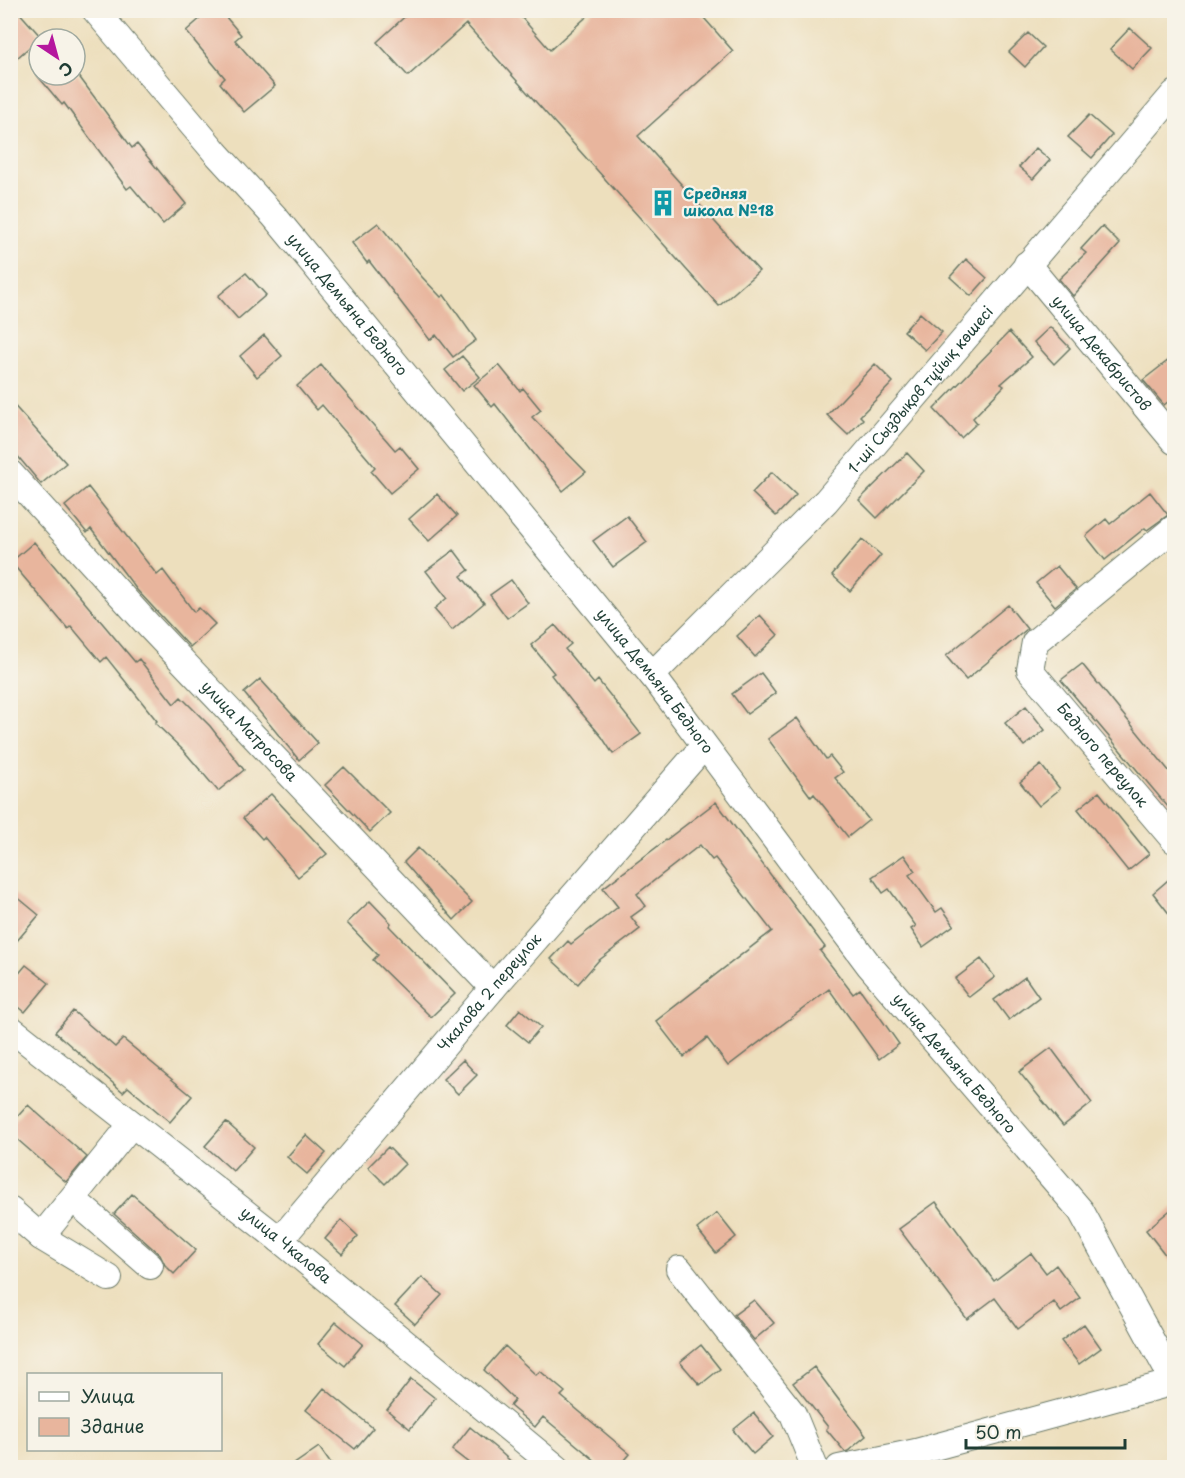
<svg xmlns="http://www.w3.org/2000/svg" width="1185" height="1478" font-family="'Playpen Sans',sans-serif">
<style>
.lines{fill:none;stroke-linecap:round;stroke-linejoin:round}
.stream{stroke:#73a9e1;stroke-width:7}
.building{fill:#e8b59d}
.minor-casing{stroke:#677664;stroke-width:28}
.minor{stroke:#fff;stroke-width:26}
.labels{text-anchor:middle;stroke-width:4.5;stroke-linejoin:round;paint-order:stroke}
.culture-label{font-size:15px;font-weight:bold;fill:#0d838f;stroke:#f7f3e8;text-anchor:start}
.street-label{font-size:15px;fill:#1f3d34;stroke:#f7f3e8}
</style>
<rect width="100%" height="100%" fill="#f7f3e8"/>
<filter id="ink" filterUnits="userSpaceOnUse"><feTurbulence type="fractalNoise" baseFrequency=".0167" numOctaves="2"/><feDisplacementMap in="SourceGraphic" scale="12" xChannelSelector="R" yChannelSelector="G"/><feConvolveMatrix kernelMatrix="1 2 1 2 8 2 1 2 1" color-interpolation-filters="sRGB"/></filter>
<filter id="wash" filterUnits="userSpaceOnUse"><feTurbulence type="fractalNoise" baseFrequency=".008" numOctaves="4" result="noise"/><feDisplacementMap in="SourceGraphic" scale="24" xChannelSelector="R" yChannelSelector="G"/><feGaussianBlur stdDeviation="1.35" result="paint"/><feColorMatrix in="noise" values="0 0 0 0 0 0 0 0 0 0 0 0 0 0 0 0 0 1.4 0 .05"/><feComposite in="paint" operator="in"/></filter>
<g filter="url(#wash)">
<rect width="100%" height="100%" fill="#eddfbd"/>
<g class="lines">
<path class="stream" d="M 10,1466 L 11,1468"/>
</g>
<g id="blocks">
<path class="building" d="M 10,10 L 17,10 L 41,37 L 10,64 Z
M 210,10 L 220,10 L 241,35 L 235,40 L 275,86 L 244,112 L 220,83 L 225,78 L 186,31 Z
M 412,10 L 515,10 L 550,50 L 594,10 L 697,10 L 733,51 L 638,136 L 759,271 L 719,306 L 466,24 L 408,76 L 377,42 Z
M 1130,28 L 1152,48 L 1132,69 L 1110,49 Z
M 1028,33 L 1043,47 L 1025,67 L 1009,52 Z
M 75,71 L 132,148 L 137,144 L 186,204 L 163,224 L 131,186 L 127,189 L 64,103 L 62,105 L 37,75 L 75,77 Z
M 1089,115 L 1112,135 L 1092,158 L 1068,137 Z
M 1036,148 L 1050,160 L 1033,179 L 1019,167 Z
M 378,223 L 422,277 L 441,297 L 444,295 L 476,340 L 453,357 L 436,335 L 430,340 L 369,261 L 367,263 L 352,243 Z
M 1102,226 L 1120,244 L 1073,296 L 1059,279 L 1086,253 L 1081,249 Z
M 966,259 L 987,278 L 971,296 L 950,277 Z
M 246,273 L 266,295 L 238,319 L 218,296 Z
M 920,313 L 942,332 L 925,350 L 904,331 Z
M 1050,327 L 1070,348 L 1054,364 L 1034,342 Z
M 1009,332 L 1032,357 L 1001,384 L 1004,386 L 973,418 L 977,423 L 961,438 L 934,409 Z
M 264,335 L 282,356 L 257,377 L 240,356 Z
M 462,356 L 480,377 L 462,391 L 445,370 Z
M 1174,356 L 1174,397 L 1164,405 L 1143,380 Z
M 875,364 L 893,382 L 860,416 L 863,419 L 848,435 L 827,415 Z
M 321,365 L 395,450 L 400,446 L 419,469 L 390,493 L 371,471 L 375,467 L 322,405 L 317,410 L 297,386 Z
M 499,365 L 520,391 L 523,388 L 541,410 L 532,417 L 586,472 L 563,491 L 495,404 L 492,407 L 474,385 Z
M 10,401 L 66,463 L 41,484 L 10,447 Z
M 907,453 L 924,471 L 877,518 L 859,500 Z
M 772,472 L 796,495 L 776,516 L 752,493 Z
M 88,487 L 157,575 L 163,570 L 194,612 L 199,608 L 215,624 L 190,647 L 137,590 L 91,529 L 87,533 L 65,506 Z
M 1150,492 L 1168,515 L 1147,530 L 1145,528 L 1105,560 L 1086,536 L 1106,519 L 1110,524 Z
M 437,494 L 457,516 L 429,541 L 409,519 Z
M 627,516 L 647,542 L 613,567 L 593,541 Z
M 862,539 L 881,555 L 850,591 L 832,575 Z
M 34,542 L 135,662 L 139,659 L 174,704 L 181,697 L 210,726 L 244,770 L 218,791 L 184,751 L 155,723 L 157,721 L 106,657 L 101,662 L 71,626 L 68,629 L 11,562 Z
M 454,550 L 469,570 L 461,576 L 484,603 L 452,630 L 434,609 L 447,598 L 426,571 Z
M 1057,566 L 1076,589 L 1055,606 L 1036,583 Z
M 511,580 L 528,603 L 507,618 L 490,595 Z
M 1008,605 L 1027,629 L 966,680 L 946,656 Z
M 760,615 L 778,635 L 755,657 L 737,636 Z
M 555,625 L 571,644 L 565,649 L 594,684 L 598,680 L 641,734 L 613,754 L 602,737 L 572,702 L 551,675 L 554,673 L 531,645 Z
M 1082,664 L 1174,777 L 1174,814 L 1061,680 Z
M 761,673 L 776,693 L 747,714 L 732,694 Z
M 260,679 L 318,743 L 299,760 L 244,693 Z
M 1026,706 L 1045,730 L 1024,746 L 1005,723 Z
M 797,718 L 826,759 L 830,756 L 843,772 L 835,778 L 869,820 L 848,837 L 814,794 L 811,797 L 768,739 Z
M 1041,765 L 1060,789 L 1039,806 L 1020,782 Z
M 344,767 L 390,813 L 370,832 L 325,785 Z
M 1099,792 L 1149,854 L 1128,871 L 1078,809 Z
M 271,794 L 327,854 L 298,877 L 264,837 L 262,839 L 243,818 Z
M 716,802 L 825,947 L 820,951 L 853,994 L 860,989 L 899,1044 L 879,1059 L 829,989 L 728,1066 L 707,1038 L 684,1057 L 656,1021 L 772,931 L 715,858 L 712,860 L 700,845 L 637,894 L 646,906 L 631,917 L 640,929 L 598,961 L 578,984 L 551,959 L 568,941 L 571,944 L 618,907 L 603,888 Z
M 418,848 L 472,902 L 454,920 L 404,862 Z
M 904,855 L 915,871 L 909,875 L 936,912 L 942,908 L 954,925 L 923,947 L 911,929 L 916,926 L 889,889 L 883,893 L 872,877 Z
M 1174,875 L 1174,920 L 1153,893 Z
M 10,891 L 39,915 L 10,949 Z
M 370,901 L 391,923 L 389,926 L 455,994 L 431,1017 L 373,960 L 378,955 L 347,923 Z
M 981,959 L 995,977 L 969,997 L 955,979 Z
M 26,965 L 49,983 L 25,1012 L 10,1000 L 10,984 Z
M 1025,977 L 1039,997 L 1009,1020 L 994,1000 Z
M 520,1009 L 541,1027 L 528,1042 L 507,1025 Z
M 73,1011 L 115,1047 L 123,1039 L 192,1096 L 170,1122 L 128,1087 L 123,1092 L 55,1032 Z
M 1051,1048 L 1092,1103 L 1063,1126 L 1019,1072 Z
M 463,1060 L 477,1075 L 458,1094 L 443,1079 Z
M 28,1105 L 87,1157 L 66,1182 L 10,1133 L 10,1125 Z
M 226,1122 L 254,1147 L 233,1171 L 205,1146 Z
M 306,1135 L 326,1153 L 307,1174 L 287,1157 Z
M 388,1147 L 405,1164 L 385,1184 L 368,1167 Z
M 132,1194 L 196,1250 L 174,1274 L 165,1265 L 160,1255 L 114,1214 Z
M 936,1202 L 994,1281 L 1031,1253 L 1046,1273 L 1056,1265 L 1080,1298 L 1061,1312 L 1054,1302 L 1018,1329 L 995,1298 L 967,1319 L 899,1229 Z
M 1174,1207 L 1174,1266 L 1146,1230 Z
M 717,1213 L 736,1237 L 716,1253 L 697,1229 Z
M 341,1220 L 358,1236 L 342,1254 L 325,1239 Z
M 422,1277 L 442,1295 L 415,1324 L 395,1306 Z
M 754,1300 L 774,1323 L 754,1340 L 734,1315 Z
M 336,1322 L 363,1344 L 345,1366 L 318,1344 Z
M 1084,1324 L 1101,1348 L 1079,1364 L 1061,1341 Z
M 701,1345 L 720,1369 L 700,1385 L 680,1362 Z
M 505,1346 L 536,1375 L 540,1371 L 565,1392 L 561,1396 L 630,1454 L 619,1467 L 603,1467 L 543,1417 L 535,1427 L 510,1406 L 515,1400 L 484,1370 Z
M 814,1367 L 866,1436 L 848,1451 L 845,1452 L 826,1429 L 828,1427 L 793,1383 Z
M 411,1379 L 435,1398 L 410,1429 L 387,1410 Z
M 324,1388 L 373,1428 L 355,1449 L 306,1410 Z
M 754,1413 L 773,1437 L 753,1454 L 733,1430 Z
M 470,1427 L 497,1449 L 517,1467 L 474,1467 L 452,1450 Z
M 319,1447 L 333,1467 L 290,1467 Z"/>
</g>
</g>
<g filter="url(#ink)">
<use href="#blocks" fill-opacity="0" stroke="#677664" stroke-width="1.5"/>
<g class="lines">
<g class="minor-casing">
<g id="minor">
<path id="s1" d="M 95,10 L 216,153 L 274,216 L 652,675 L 869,965 L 1081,1211 L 1174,1382"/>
<path id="s2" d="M 1027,264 L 1174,441"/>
<path id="s3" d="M 10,473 L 149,626 L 493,988"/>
<path id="s4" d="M 1174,528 L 1035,642 L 1030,670 L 1174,840"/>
<path id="s5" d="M 652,675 L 826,501 L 1174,94"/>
<path id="s6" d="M 10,1028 L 280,1240 L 557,1468"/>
<path d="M 73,1199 L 150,1266"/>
<path d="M 10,1210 L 41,1237 L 109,1278"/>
<path d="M 41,1237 L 132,1124"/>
<path id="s7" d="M 280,1240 L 493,988 L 703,747"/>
<path d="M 679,1269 L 793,1414 L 815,1468"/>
<path d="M 839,1468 L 916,1452 L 1174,1382"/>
</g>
</g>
<use href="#minor" class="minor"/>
</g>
</g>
<defs>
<g id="building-bare" transform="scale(2.07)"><path d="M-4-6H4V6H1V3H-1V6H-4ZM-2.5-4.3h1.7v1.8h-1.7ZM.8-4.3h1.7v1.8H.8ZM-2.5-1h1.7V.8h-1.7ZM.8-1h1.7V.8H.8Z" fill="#0f9aa8" stroke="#f7f3e8" stroke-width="2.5" paint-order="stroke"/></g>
</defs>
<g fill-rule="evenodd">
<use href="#building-bare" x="663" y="203"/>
</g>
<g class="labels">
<g class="culture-label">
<text x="683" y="199">Средняя<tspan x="683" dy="17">школа №18</tspan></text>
</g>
<g class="street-label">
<text dy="5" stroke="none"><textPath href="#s1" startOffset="388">улица Демьяна Бедного</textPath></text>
<text dy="5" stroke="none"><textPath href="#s2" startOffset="116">улица Декабристов</textPath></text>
<text dy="5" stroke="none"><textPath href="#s5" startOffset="392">1-ші Сыздықов тұйық көшесі</textPath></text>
<text dy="5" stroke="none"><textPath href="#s1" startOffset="874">улица Демьяна Бедного</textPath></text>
<text dy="5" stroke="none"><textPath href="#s3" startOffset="352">улица Матросова</textPath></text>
<text dy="5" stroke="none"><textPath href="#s4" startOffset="320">Бедного переулок</textPath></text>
<text dy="5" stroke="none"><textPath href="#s7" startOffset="324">Чкалова 2 переулок</textPath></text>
<text dy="5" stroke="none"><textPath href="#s1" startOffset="1360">улица Демьяна Бедного</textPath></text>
<text dy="5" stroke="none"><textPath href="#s6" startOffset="351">улица Чкалова</textPath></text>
</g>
</g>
<rect width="1185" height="1478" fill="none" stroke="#f7f3e8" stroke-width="36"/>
<rect x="27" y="1373" width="195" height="78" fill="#f7f3e8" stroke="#a1aaa0" stroke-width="1.5"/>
<rect x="39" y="1392" width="30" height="9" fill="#ffffff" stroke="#a1aaa0" stroke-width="1.5"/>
<text x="81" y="1403" font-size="18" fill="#1f3d34">Улица</text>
<rect x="39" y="1418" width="30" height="18" fill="#e8b59d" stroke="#a1aaa0" stroke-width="1.5"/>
<text x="81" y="1433" font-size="18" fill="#1f3d34">Здание</text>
<g transform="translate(57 57) rotate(144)"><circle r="28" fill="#f7f3e8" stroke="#a1aaa0" stroke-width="1.5"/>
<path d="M0-4.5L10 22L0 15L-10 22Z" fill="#b5179e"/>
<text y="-9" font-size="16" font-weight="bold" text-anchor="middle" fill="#1f3d34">С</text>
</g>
<path d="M966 1439v9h159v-9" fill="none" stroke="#1f3d34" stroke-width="3"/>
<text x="975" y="1439" font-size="18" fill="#1f3d34" stroke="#f7f3e8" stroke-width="4.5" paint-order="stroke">50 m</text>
</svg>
